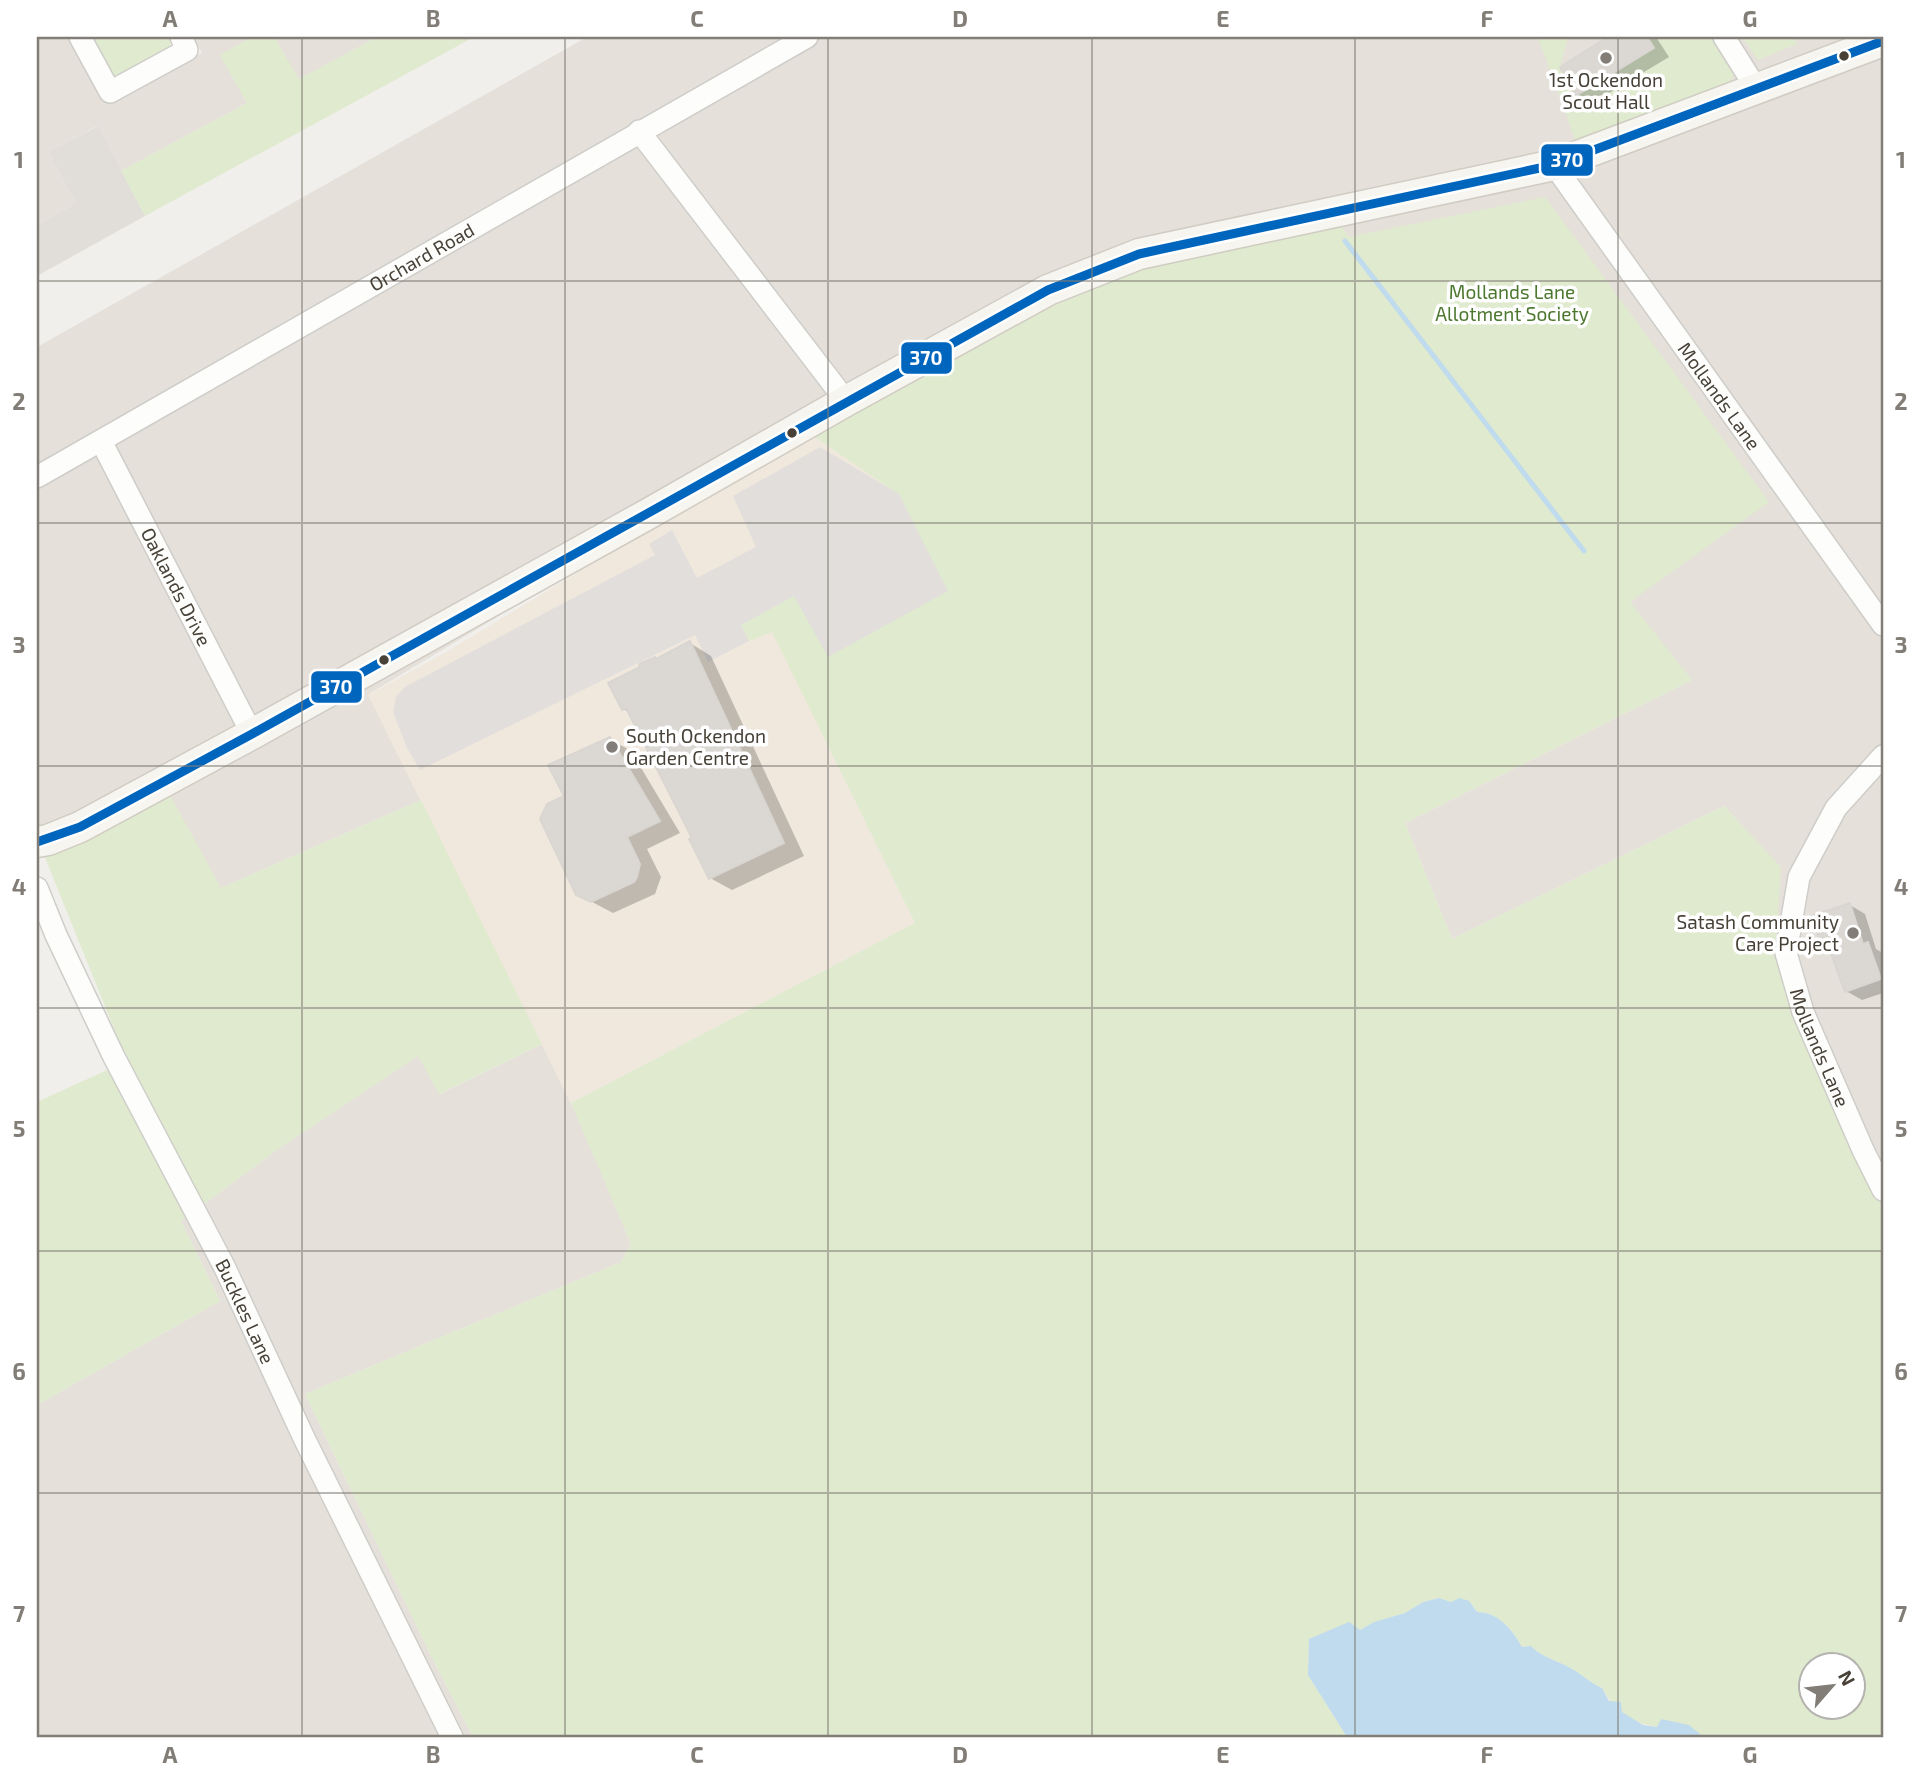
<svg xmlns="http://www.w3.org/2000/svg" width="1920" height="1774" font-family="'Exo 2',sans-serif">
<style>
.residential{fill:#e5e1da}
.commercial{fill:#f0e8dd}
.industrial{fill:#e1deda}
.green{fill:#dfeace;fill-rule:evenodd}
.parking{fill:#e1dedc}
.water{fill:#bfdbed}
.shadow{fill:#0003}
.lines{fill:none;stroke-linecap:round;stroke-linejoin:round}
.stream{stroke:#bfdbed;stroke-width:5}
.building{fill:#dbd8d4;stroke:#d9d6d2;stroke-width:2}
.minor-casing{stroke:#cfcdc9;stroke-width:24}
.secondary-casing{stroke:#d0ccc3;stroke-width:33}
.minor{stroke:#fdfdfc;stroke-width:21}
.secondary{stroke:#f7f5ef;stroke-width:30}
.bus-1-casing{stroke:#fff;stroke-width:14}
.bus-1{stroke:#0065bd;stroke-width:9}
.grid{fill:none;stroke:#827e77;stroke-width:2;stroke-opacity:0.55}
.bus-dot{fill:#474138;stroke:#fff;stroke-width:2.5}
.poi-dot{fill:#827e77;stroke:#fff;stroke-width:2.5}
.labels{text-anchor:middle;stroke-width:7;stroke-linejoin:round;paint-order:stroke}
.poi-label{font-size:19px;fill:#474138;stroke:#fff}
.street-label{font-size:19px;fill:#474138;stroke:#fff}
.park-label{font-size:19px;fill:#4c772e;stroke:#fff}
.line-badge{stroke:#fff;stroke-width:2.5}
.badge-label{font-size:19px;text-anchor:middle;font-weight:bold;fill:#fff}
.neatline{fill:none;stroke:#827e77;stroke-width:2.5}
.grid-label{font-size:23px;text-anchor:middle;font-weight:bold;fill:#827e77}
</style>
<rect width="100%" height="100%" fill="#f1efec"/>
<path class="residential" d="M 37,37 L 70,37 L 109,104 L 202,53 L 193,37 L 252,37 L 221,55 L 247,103 L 121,171 L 97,126 L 50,152 L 76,203 L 37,225 Z
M 274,37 L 377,37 L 299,80 Z
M 587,37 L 1883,37 L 1883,1190 L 1799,1032 L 1776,945 L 1780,867 L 1724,806 L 1452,939 L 1405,823 L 1692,680 L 806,431 L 369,694 L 421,800 L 221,888 L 37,852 L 37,347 Z
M 542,1044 L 581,1124 L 631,1244 L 621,1262 L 305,1394 L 431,1656 L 473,1737 L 37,1737 L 37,1405 L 220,1301 L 181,1221 L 281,1147 L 419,1055 L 440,1094 Z"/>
<path class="commercial" d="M 815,437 L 899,494 L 772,631 L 915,923 L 571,1103 L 368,695 L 446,652 L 630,541 Z"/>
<path class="industrial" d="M 98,126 L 145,216 L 37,276 L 37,225 L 76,203 L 49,152 Z"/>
<path class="green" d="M 88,37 L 171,37 L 172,39 L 166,54 L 130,76 L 108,76 Z
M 252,37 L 274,37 L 299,79 L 377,37 L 474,37 L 145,216 L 121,171 L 247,103 L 220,55 Z
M 1538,37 L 1568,37 L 1560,67 L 1575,96 L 1654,48 L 1647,37 L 1714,37 L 1735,75 L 1726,85 L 1576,142 Z
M 1742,37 L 1793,37 L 1797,44 L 1758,60 Z
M 1545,197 L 1769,502 L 1630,602 L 1692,680 L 1405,823 L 1452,939 L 1724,806 L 1781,867 L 1776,945 L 1799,1032 L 1883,1190 L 1883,1737 L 1701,1737 L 1701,1735 L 1662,1719 L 1657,1727 C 1633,1724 1613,1709 1602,1688 C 1590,1683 1583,1675 1572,1669 C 1558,1660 1543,1659 1531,1646 L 1522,1647 C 1512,1629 1498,1612 1477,1612 L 1469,1601 L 1451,1602 L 1439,1598 L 1423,1602 L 1405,1613 L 1374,1622 L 1360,1630 L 1309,1639 L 1308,1675 L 1347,1737 L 473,1737 L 431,1656 L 305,1394 L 621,1262 L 631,1244 L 571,1103 L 915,923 L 772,632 L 749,641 L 741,625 L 794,596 L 898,494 L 806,431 L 906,375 L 1128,266 L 1339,222 L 1349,237 ZM 1812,1666 L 1854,1666 L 1854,1708 L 1812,1708 Z
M 170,795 L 221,888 L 421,800 L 542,1044 L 439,1094 L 418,1056 L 281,1147 L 181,1221 L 220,1301 L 37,1405 L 37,1102 L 127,1061 L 42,850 Z"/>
<path class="parking" d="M 820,447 L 899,494 L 948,591 L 828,657 L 794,596 L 741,625 L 749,641 L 708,662 L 695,635 L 420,770 L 407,748 L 393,712 L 396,697 L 405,687 L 655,555 L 649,544 L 672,530 L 697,578 L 756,547 L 733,496 Z"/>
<path class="water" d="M 1439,1598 L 1451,1602 L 1460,1598 L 1469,1601 L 1477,1612 C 1498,1612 1512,1629 1522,1647 L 1531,1646 C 1543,1659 1558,1660 1572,1669 C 1583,1675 1590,1683 1602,1688 L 1609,1701 L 1621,1702 L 1622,1712 L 1643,1725 L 1657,1727 L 1661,1719 L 1689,1725 L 1701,1735 L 1701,1737 L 1347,1737 L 1308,1675 L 1309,1639 L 1349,1622 L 1360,1630 L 1374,1622 L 1405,1613 L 1423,1602 Z"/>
<path class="shadow" d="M 1611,37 L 1656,37 L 1669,57 L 1591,104 L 1576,95 L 1562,68 Z
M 690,643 L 711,656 L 804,856 L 732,890 L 710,878 L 694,839 L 631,713 L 623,709 L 657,660 Z
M 610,739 L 631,751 L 680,833 L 647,849 L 661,877 L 655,894 L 613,913 L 577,894 L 566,797 Z
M 1850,905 L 1865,914 L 1876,949 L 1883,953 L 1883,993 L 1862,1000 L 1846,991 L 1834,957 L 1825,951 Z"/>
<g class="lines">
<path class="stream" d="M 1345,241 L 1584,551"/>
</g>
<path class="building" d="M 1608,37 L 1647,37 L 1654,48 L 1575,96 L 1560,67 Z
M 690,641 L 784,843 L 709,879 L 689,839 L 692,838 L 626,708 L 622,710 L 608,683 L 640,667 L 639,664 L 655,657 L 656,659 Z
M 610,737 L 660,821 L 627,837 L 640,864 L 637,877 L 634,882 L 591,902 L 576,895 L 540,819 L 547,804 L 564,796 L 548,765 Z
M 1850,903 L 1863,944 L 1868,942 L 1881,979 L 1845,992 L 1830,951 L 1824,953 L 1811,916 Z"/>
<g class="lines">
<g class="minor-casing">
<g id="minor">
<path d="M 80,37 L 110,92 L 187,50 L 181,37"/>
<path d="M 1724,37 L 1756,88"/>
<path d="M 639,131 L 846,401"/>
<path id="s1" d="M 1554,165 L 1883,625"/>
<path id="s2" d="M 101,441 L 252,734"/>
<path id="s3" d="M 37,477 L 807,37"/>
<path id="s4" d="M 1883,756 L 1836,808 L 1799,877 L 1786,953 L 1803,1012 L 1863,1150 L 1883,1190"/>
<path id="s5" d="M 37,888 L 56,935 L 114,1057 L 225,1268 L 304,1438 L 452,1737"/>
</g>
</g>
<g class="secondary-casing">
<path id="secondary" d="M 37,842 L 48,840 L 80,827 L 252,734 L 648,514 L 846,401 L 1048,290 L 1139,254 L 1554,165 L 1883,41"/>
</g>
<use href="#minor" class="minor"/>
<use href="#secondary" class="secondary"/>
<g class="bus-1-casing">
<path id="bus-1" d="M 37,842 L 80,827 L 252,734 L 1048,290 L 1139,254 L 1554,165 L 1883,41"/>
</g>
<use href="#bus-1" class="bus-1"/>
</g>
<path class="grid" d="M 302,37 L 302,1737M 565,37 L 565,1737M 828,37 L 828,1737M 1092,37 L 1092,1737M 1355,37 L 1355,1737M 1618,37 L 1618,1737M 37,281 L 1883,281M 37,523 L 1883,523M 37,766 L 1883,766M 37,1008 L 1883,1008M 37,1251 L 1883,1251M 37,1493 L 1883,1493"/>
<g class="bus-dot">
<circle cx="1844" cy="56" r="6"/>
<circle cx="792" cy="433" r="6"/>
<circle cx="384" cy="660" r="6"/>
</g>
<g class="poi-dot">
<circle cx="1606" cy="58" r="7"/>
<circle cx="612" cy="747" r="7"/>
<circle cx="1853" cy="933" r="7"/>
</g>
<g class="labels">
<g class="poi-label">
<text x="1606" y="87">1st Ockendon<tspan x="1606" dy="22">Scout Hall</tspan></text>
<text x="626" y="743" text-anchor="start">South Ockendon<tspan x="626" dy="22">Garden Centre</tspan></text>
<text x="1839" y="929" text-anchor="end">Satash Community<tspan x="1839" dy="22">Care Project</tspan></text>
</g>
<g class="street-label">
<text dy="7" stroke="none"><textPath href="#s3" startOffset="443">Orchard Road</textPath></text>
<text dy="7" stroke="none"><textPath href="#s1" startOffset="284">Mollands Lane</textPath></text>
<text dy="7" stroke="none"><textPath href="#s2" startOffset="164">Oaklands Drive</textPath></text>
<text dy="7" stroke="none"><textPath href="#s4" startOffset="326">Mollands Lane</textPath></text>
<text dy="7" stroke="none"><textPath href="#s5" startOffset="472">Buckles Lane</textPath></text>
</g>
<g class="park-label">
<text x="1512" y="299">Mollands Lane<tspan x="1512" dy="22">Allotment Society</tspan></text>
</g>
</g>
<g class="line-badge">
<rect x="1540" y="143" width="54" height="34" rx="7" fill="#0065bd"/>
<rect x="900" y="341" width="53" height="34" rx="7" fill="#0065bd"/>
<rect x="310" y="670" width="53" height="34" rx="7" fill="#0065bd"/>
</g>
<g class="badge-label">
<text x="1567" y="167">370</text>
<text x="926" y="365">370</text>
<text x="336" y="694">370</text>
</g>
<rect width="1920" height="1774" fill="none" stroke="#ffffff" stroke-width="77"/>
<g transform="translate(1832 1686) rotate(62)"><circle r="33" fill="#ffffff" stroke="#b5b3af" stroke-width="2"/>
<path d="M0-5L12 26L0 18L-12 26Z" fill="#827e77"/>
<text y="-10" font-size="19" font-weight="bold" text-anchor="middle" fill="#474138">N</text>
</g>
<rect x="38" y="38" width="1844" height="1698" class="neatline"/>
<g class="grid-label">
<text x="170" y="27">A</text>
<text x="433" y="27">B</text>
<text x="697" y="27">C</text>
<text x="960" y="27">D</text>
<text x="1223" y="27">E</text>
<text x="1487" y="27">F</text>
<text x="1750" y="27">G</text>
<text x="19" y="168">1</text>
<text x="1901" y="168">1</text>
<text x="19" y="410">2</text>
<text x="1901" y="410">2</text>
<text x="19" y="653">3</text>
<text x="1901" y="653">3</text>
<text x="19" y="895">4</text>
<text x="1901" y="895">4</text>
<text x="19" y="1137">5</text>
<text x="1901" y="1137">5</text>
<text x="19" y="1380">6</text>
<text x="1901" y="1380">6</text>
<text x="19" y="1622">7</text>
<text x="1901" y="1622">7</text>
<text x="170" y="1763">A</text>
<text x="433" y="1763">B</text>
<text x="697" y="1763">C</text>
<text x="960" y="1763">D</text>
<text x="1223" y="1763">E</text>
<text x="1487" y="1763">F</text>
<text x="1750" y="1763">G</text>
</g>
</svg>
